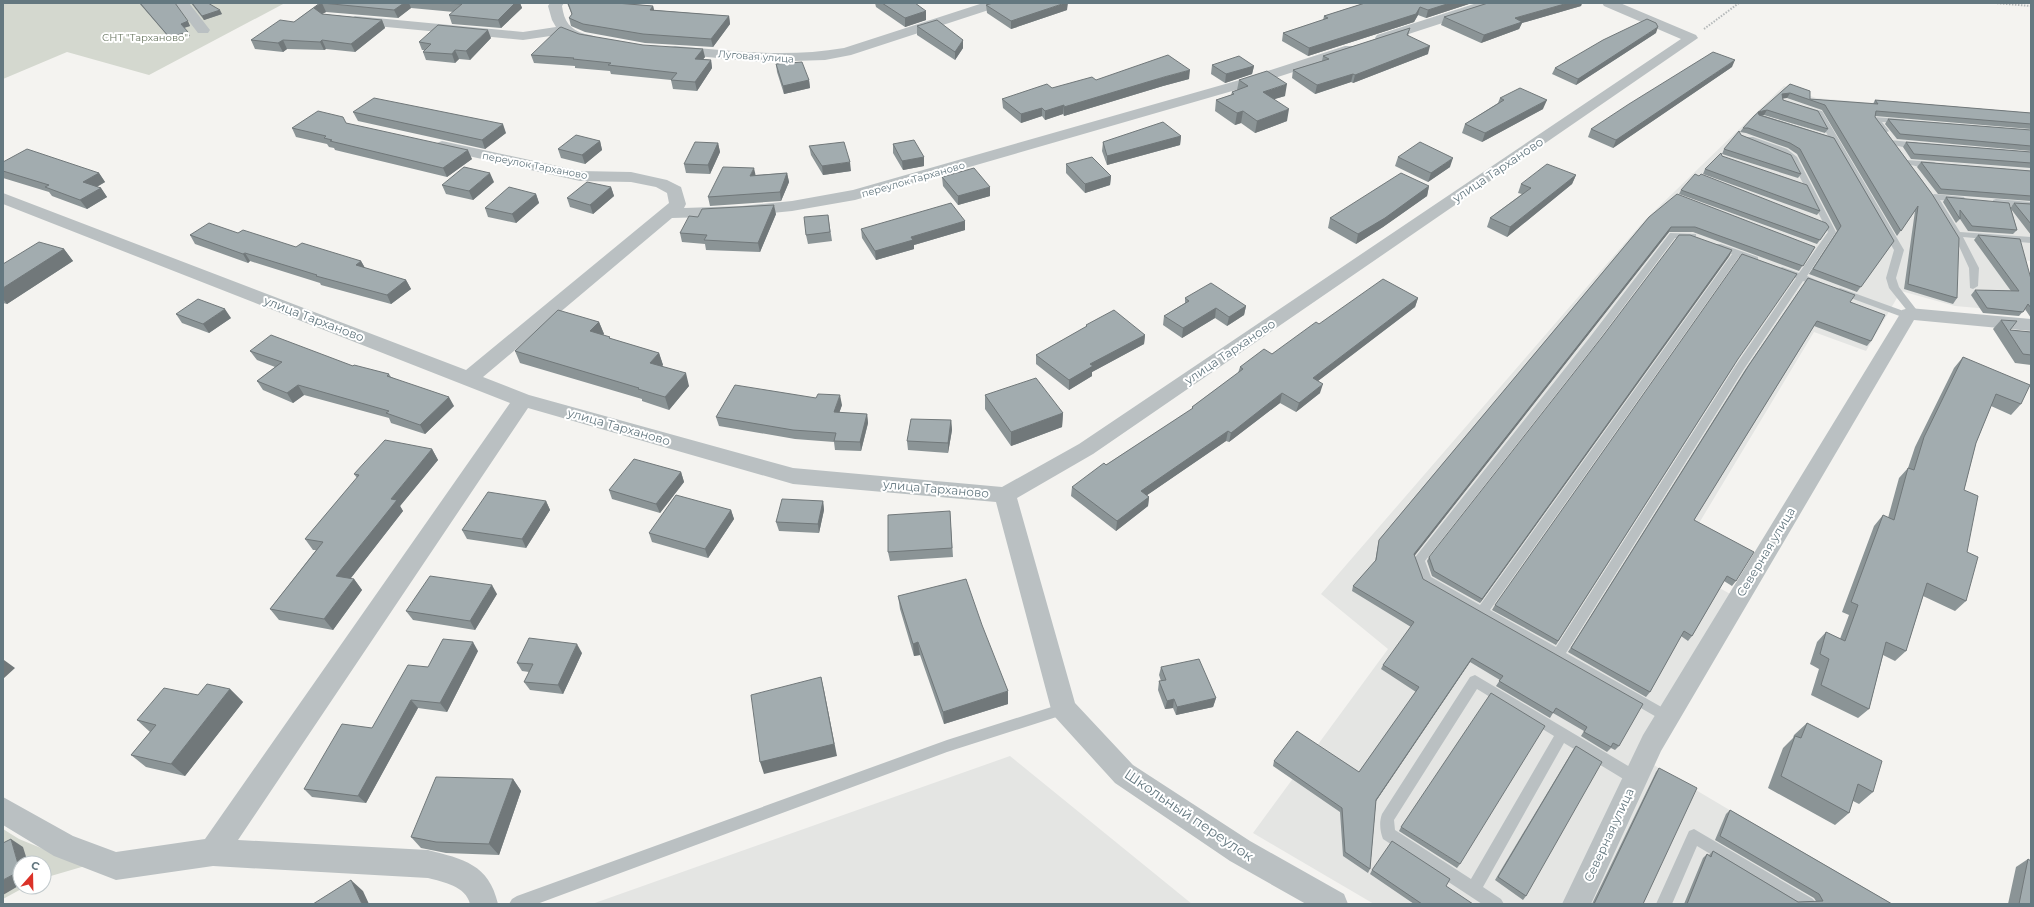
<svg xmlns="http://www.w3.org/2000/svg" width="2034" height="907" font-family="Montserrat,sans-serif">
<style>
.built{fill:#e4e5e3}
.green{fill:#d4d8cf}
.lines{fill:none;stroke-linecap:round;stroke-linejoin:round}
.path{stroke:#b5b9ba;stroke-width:2;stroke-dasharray:1.5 1.5;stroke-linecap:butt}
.lane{fill:#bac0c2;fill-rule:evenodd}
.street{fill:#bac0c2;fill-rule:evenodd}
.wall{fill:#8b9496}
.shaded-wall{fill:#71787a}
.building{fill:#a2acaf;stroke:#71787a}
.labels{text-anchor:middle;stroke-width:4;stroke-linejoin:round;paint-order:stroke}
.far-park-label{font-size:10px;fill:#6a7762;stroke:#fff}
.far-street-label{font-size:10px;fill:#647880;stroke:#fff}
.street-label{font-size:12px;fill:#647880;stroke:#fff}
.near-street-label{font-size:14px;fill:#647880;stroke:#fff}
</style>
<rect width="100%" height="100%" fill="#f4f3f0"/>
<path class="built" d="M 1784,86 L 1816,98 L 2031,117 L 2031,261 L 2013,259 L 2030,311 L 2012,311 L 1955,306 L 1901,291 L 1866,351 L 1814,332 L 1675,563 L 1732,595 L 1637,755 L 1888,904 L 1374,904 L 1253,833 L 1388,649 L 1321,594 L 1644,221 Z
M 1010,756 L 1192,904 L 592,904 Z"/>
<path class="green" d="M 3,3 L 285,3 L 149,75 L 67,52 L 3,79 Z
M 3,829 L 19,839 L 85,866 L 44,878 L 44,863 L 20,863 L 20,887 L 25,887 L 3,899 Z"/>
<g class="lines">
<path class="path" d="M 1994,3 L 2031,6
M 1704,29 L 1739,3"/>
<path class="lane" d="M 1802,106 L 1822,111 L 1904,250 L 1896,278 L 1899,287 L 1919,313 L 1921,315 L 1919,317 L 1905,318 L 1837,293 L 1835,291 L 1840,288 L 1843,289 L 1909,313 L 1889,288 L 1886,278 L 1894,250 L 1816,115 L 1802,110 Z
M 1873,117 L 1903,119 L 1907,121 L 1903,123 L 1882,122 L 1889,131 L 1885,133 C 1880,132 1872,122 1873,117 Z
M 1747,137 L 1753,137 L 1787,149 L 1797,157 L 1836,232 L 1807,276 L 1825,284 L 1820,287 L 1803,281 L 1744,369 L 1566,653 L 1672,713 L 1674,717 L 1672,721 L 1667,723 L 1422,583 L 1413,560 L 1590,337 L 1670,233 L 1696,234 L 1696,238 L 1675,238 L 1598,341 L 1425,561 L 1431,577 L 1480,605 L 1732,254 L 1715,248 L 1715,244 L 1721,244 L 1758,257 L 1758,261 L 1755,262 L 1739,257 L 1490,610 L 1556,647 L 1736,365 L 1796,278 L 1777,270 L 1782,267 L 1799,273 L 1828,232 L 1790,158 L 1781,153 L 1747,141 Z
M 1890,140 L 1919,143 L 1923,145 C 1918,150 1894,147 1889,142 Z
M 1906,160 L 1934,162 L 1938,164 C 1932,169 1911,167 1905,162 Z
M 1934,194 L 1964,197 L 1965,199 L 1961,202 L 1940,200 L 1960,232 L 2031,237 L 2031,243 L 1963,237 L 1979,268 L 1978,286 L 1973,289 L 1970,288 L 1969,268 L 1958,244 L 1930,197 Z
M 1996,199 L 2031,202 L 2031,208 L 1993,204 L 1993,200 Z
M 1475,675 L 1640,773 L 1642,778 L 1640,783 L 1635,785 L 1630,783 L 1564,743 L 1483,887 L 1501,899 L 1504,904 L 1482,904 L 1383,839 C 1380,831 1379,822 1382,814 L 1470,677 ZM 1477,689 L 1554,736 L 1471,879 L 1395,830 L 1394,820 Z
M 1064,703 L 1069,705 L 1071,709 L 1069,713 L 947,752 L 537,904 L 509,904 L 512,899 L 517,896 L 947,740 Z
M 1694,829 L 1813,899 L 1816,904 L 1794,904 L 1697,846 L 1672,904 L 1656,904 L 1689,831 Z"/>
<path class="street" d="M 175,3 L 189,3 L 210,30 L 208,33 L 198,33 Z
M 550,3 L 564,3 L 562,6 C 564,21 570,30 585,34 C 590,35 594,35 597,39 L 595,42 L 582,41 L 564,34 L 523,40 L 355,24 L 348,20 L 355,16 L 523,32 L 556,27 L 552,20 L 548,6 Z
M 983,3 L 1003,3 L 1001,6 L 851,55 L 825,60 L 761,62 L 675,54 L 670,53 L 668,50 L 670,47 L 675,46 C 732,51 787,58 844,48 Z
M 1477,3 L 1497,3 L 1495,6 L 1387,41 L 1377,41 L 1375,38 L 1377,35 Z
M 1602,3 L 1620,3 L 1696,35 L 1698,38 L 1093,454 L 1017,498 L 1075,703 L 1133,765 L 1250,841 L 1344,894 L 1348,904 L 1306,904 L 1230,861 L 1115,783 L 1055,717 L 1051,709 L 996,502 L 793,484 L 528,408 L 238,840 L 428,850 C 463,859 489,864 498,904 L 470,904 C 466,886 443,882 428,878 L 213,866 L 116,880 L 54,856 L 3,825 L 3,797 L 73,836 L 116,852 L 205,839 L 510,403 L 3,204 L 3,193 L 466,370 L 669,203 L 667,193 L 656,187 L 631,182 L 580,181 L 437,149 L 434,146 L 437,143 L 442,141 L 580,171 L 631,172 L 667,180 L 681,187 L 686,204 L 684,208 L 742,206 L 792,201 L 853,190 L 1243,79 L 1345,46 L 1355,46 L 1357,49 L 1355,52 L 1253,85 L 855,200 L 792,211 L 742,216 L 672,218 L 483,377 L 529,395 L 793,468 L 1002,487 L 1079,444 L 1681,39 L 1604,6 Z
M 1909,308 L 2031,319 L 2031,331 L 1914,320 L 1661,751 L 1591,904 L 1562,904 L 1643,735 L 1900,314 L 1902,310 Z"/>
</g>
<path class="wall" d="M 139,3 L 175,3 L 190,26 L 184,28 L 190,36 L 172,41 Z
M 191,3 L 208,3 L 222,14 L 204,20 Z
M 320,3 L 520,3 L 522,8 L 501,28 L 452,24 L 449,15 L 454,12 L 411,8 L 398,18 L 326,12 L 322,14 L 382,20 L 385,28 L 355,52 L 326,49 L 324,50 L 287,49 L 283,52 L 255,49 L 251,40 L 294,22 Z
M 567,3 L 622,3 L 653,6 L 654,10 L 729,16 L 730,24 L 713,47 L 645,43 L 585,32 L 571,26 L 569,18 L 572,15 Z
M 875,3 L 915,3 L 926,20 L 905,27 L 876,7 Z
M 1365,3 L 1472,3 L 1426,18 L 1418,15 L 1414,22 L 1308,56 L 1282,41 L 1283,33 L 1323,20 L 1324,16 Z
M 1488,3 L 1582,3 L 1581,6 L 1522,23 L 1519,29 L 1481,43 L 1441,25 L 1444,17 Z
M 986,5 L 1067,10 L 1011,29 L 987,13 Z
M 917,26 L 963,48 L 955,60 L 917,35 Z
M 1410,28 L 1408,36 L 1428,54 L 1353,83 L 1351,82 L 1315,94 L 1292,78 L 1293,70 L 1322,61 L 1323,56 Z
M 1656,33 L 1576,85 L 1552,74 L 1555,68 Z
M 579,34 L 705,57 L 703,59 L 711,60 L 712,68 L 697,91 L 673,89 L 671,80 L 611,74 L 610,71 L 575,68 L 575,66 L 534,63 L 531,55 Z
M 491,38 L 470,60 L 459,59 L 455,63 L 426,60 L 423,52 L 424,50 L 422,50 L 419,42 Z
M 776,64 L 809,80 L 810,88 L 784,94 L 777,72 Z
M 1212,65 L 1254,66 L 1252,74 L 1225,83 L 1211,74 Z
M 1732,67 L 1613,148 L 1588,137 L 1591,129 Z
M 1189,79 L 1163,86 L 1064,116 L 1063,114 L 1045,120 L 1042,116 L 1021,123 L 1003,108 L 1002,99 L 1052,88 L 1096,80 Z
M 1239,80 L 1285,96 L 1274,99 L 1287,121 L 1255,133 L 1241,123 L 1235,125 L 1215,111 L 1216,100 L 1231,95 L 1232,92 L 1237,90 Z
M 1790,84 L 1810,99 L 1873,104 L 1875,100 L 2031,113 L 2031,129 L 1875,116 L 1875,117 L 1932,194 L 1957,298 L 1953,304 L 1904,289 L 1915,211 L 1897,236 L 1822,110 L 1787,98 L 1783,98 L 1783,100 L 1828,129 L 1825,133 L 1764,115 L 1762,115 L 1834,138 L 1894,241 L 1857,292 L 1809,274 L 1837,231 L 1797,154 L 1788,148 L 1746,133 L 1740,132 L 1743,128 Z
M 1500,98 L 1543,109 L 1482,142 L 1462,133 L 1465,124 L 1498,103 Z
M 353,112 L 506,133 L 485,149 L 358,121 Z
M 1888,119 L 2031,130 L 2031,151 L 1897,139 L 1885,124 Z
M 346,123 L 472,159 L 447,177 L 335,150 L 334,148 L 329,147 L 327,144 L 296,137 L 292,128 Z
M 1741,135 L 1801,174 L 1798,178 L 1722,154 L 1724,149 Z
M 1181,136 L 1180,145 L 1107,165 L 1102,151 L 1103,142 Z
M 600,141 L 602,150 L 585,164 L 561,158 L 558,149 Z
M 1906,142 L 2031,152 L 2031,168 L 1911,159 L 1903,147 Z
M 718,143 L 720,152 L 710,174 L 686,173 L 684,164 Z
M 893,144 L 924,157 L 924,166 L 903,170 L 893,153 Z
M 809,146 L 851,171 L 823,175 L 811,155 Z
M 1722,156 L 1820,211 L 1817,215 L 1703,174 L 1705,169 Z
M 1398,157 L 1450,167 L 1428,182 L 1395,166 Z
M 3,162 L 99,173 L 105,182 L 97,187 L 101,188 L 107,197 L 87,209 L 52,196 L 49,192 L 3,178 Z
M 1921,162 L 2031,171 L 2031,201 L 1938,194 L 1917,167 Z
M 1066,164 L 1111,176 L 1110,185 L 1085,193 L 1066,173 Z
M 787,173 L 789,182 L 781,201 L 710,206 L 708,197 L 755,175 Z
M 1576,175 L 1572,184 L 1507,237 L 1487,227 L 1490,218 L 1522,194 L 1518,193 L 1521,184 Z
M 942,177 L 990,196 L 958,205 L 943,186 Z
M 494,182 L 473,200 L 446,194 L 442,185 Z
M 1429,186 L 1427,196 L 1383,227 L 1356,244 L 1328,228 L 1330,218 Z
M 611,187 L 614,196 L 593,214 L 570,207 L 567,198 Z
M 1681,190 L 1829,227 L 1817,244 L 1679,194 Z
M 536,194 L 539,203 L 516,223 L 488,217 L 485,208 Z
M 1946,197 L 2011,207 L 2014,203 L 2031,204 L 2031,235 L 2011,209 L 2017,230 L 2013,234 L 1968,231 L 1960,219 L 1956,223 L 1943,202 Z
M 776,214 L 760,252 L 706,250 L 705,244 L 682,242 L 680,233 L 698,217 Z
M 828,215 L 832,241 L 808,244 L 806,235 Z
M 1649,217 L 1815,247 L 1799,271 L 1693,232 L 1669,232 L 1414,556 L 1423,579 L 1619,746 L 1615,750 L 1611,748 L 1607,752 L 1581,736 L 1584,731 L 1553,713 L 1550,718 L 1496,686 L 1500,680 L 1470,662 L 1376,801 L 1370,869 L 1368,873 L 1343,856 L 1340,812 L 1273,766 L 1274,761 L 1359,772 L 1416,692 L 1381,669 L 1383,665 L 1411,627 L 1352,591 L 1353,586 L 1375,562 L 1378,545 L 1379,540 Z
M 965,221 L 965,230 L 914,245 L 914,249 L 876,260 L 862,238 L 861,229 Z
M 238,233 L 296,247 L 361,261 L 365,268 L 406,280 L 411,289 L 391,304 L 321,285 L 320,283 L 250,261 L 248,263 L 195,244 L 190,235 Z
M 1978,235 L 2031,279 L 2031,318 L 2025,309 L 2019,316 L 1983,313 L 1971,295 L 1975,290 L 2011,291 L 1974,240 Z
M 64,249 L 73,261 L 7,304 L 3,303 L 3,264 Z
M 1730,255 L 1480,603 L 1432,576 L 1427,561 L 1429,557 Z
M 1808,278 L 1850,302 L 1871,341 L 1867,346 L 1814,326 L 1694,520 L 1736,581 L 1732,586 L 1724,581 L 1692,636 L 1688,641 L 1681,636 L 1650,692 L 1646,697 L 1568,652 L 1745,370 Z
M 1185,298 L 1246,306 L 1244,315 L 1227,326 L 1215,318 L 1182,338 L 1163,325 L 1164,316 L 1185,303 Z
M 1418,298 L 1415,307 L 1318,381 L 1320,393 L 1296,412 L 1280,403 L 1229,442 L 1226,441 L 1147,495 L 1149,497 L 1148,506 L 1116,531 L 1071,496 L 1072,487 L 1192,409 L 1192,407 L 1238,373 L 1240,367 L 1272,354 L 1319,324 Z
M 176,314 L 231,318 L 209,333 L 182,323 Z
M 2001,320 L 2010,330 L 2031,332 L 2031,365 L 2015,363 L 1993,329 Z
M 599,322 L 604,334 L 603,335 L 611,339 L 659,353 L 663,365 L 662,366 L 689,386 L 669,410 L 642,401 L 642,399 L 520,363 L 515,351 Z
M 1086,325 L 1145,335 L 1144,344 L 1092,372 L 1092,376 L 1069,390 L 1036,364 L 1036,355 L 1086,327 Z
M 250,351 L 353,366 L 389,374 L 391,377 L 454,406 L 425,434 L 391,423 L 389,418 L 304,395 L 293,403 L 263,390 L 257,381 L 275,367 L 257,360 Z
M 1963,357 L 2021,404 L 2011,415 L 1991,406 L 1976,443 L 1964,490 L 1967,552 L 1966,601 L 1955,611 L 1923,596 L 1906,651 L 1895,661 L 1883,655 L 1869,709 L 1858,718 L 1811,695 L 1819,669 L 1810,664 L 1817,642 L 1826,632 L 1840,639 L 1849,615 L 1842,612 L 1874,526 L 1883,515 L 1888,518 L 1899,478 L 1908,468 L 1915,447 L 1954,368 Z
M 1735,364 L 1556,645 L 1492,610 L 1495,605 Z
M 985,395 L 1063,413 L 1062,427 L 1011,446 L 985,409 Z
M 842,405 L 839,413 L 867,414 L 868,423 L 861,451 L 835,450 L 834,442 L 795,439 L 719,426 L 716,417 Z
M 951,420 L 952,430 L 948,453 L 908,450 L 907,441 Z
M 432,449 L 438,460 L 400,506 L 403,511 L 350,579 L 354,579 L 362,590 L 333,630 L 279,620 L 270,609 L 316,550 L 313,550 L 305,539 L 357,478 L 354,474 Z
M 681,472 L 684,482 L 660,513 L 612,499 L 609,490 Z
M 546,501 L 550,510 L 526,548 L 467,539 L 462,530 Z
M 823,501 L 824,510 L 819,533 L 779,531 L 776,522 Z
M 731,510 L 734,519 L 708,558 L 652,542 L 649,533 Z
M 950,511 L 953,557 L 890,561 L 888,552 Z
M 497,594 L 475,630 L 413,620 L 406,611 Z
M 898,596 L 1008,704 L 944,724 L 920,655 L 914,656 L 900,609 Z
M 478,651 L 447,712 L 418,708 L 366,803 L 312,797 L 304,789 L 372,728 L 428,667 Z
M 582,653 L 563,694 L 530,690 L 524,682 L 529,672 L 522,671 L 517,663 Z
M 1161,667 L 1216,698 L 1213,707 L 1176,715 L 1173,708 L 1165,709 L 1158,690 L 1159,681 L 1161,681 L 1159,675 Z
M 230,689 L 243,702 L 185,776 L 146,767 L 131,755 L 150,732 L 137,720 L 198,695 Z
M 1807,723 L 1873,792 L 1859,804 L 1853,801 L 1849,813 L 1835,825 L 1768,788 L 1783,748 L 1793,738 L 1794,735 Z
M 1576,746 L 1526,896 L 1523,900 L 1495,880 L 1573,750 Z
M 1659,768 L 1643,904 L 1592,904 L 1656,772 Z
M 513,779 L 521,791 L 499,855 L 446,853 L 421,848 L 411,837 Z
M 1730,810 L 1892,904 L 1684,904 L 1703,858 L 1707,854 L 1709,855 L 1713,851 L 1798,902 L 1816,901 L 1814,898 L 1715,840 L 1726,814 Z
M 1401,827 L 1460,864 L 1457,868 L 1399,831 Z
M 2028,859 L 2031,904 L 2008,904 L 2016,867 Z
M 1372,870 L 1473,904 L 1414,904 L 1370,874 Z"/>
<path class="shaded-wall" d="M 322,3 L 326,12 L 318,16 L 314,8 Z
M 404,3 L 409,3 L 411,8 L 398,18 L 394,10 Z
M 515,3 L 520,3 L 522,8 L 501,28 L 498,20 Z
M 1065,3 L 1068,3 L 1067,10 L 1011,29 L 1011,21 Z
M 1450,3 L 1472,3 L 1426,18 L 1428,10 Z
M 1568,3 L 1582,3 L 1581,6 L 1522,23 L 1519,29 L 1481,43 L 1484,35 L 1515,18 Z
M 653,6 L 655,14 L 650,10 Z
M 1420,7 L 1418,15 L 1414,22 L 1308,56 L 1309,48 Z
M 220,10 L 222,14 L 204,20 L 202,16 Z
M 926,11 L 926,20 L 905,27 L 905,18 Z
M 729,16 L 730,24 L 713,47 L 711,39 Z
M 382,20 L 385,28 L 355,52 L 351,44 Z
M 188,21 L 190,26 L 183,28 L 181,24 Z
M 1658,27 L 1656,33 L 1576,85 L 1578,79 Z
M 488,30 L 491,38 L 470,60 L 466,51 Z
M 188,32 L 190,36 L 172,41 L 169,37 Z
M 283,40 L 287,49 L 283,52 L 278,43 Z
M 322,40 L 326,49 L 324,50 L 320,42 Z
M 963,40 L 963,48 L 955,60 L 955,52 Z
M 1430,46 L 1428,54 L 1353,83 L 1355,75 Z
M 703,49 L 705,57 L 697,67 L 695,59 Z
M 455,50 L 459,59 L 455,63 L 452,54 Z
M 711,60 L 712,68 L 697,91 L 695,82 Z
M 1735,60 L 1732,67 L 1613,148 L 1616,140 Z
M 1254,66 L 1252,74 L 1225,83 L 1226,74 Z
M 1190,70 L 1189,79 L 1163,86 L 1064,116 L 1064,107 L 1164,77 Z
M 1353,74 L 1351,82 L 1315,94 L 1317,85 Z
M 809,80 L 810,88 L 784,94 L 783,86 Z
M 1287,84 L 1285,96 L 1261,103 L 1263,92 Z
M 1790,93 L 1787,98 L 1780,99 L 1782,94 Z
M 1547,100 L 1543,109 L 1482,142 L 1485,133 Z
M 1064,105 L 1063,114 L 1045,120 L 1045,111 Z
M 1042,108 L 1042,116 L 1021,123 L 1021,114 Z
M 1289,109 L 1287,121 L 1255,133 L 1257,121 Z
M 1767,110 L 1764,115 L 1756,117 L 1758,112 Z
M 1243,111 L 1241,123 L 1235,125 L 1237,113 Z
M 503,124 L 506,133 L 485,149 L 482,140 Z
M 1181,136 L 1180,145 L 1107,165 L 1107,156 Z
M 600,141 L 602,150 L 585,164 L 582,155 Z
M 718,143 L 720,152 L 710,174 L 708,165 Z
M 468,150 L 472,159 L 447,177 L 443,168 Z
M 924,157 L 924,166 L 903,170 L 902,161 Z
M 1453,158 L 1450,167 L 1428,182 L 1431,173 Z
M 850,162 L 851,171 L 823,175 L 822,166 Z
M 754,168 L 756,177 L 750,176 Z
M 99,173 L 105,182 L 89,191 L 83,182 Z
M 490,173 L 494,182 L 473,200 L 469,191 Z
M 787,173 L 789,182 L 781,201 L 780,192 Z
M 1576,175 L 1572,184 L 1507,237 L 1510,227 Z
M 1111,176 L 1110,185 L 1085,193 L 1085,184 Z
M 1429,186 L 1427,196 L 1383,227 L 1356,244 L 1358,234 Z
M 611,187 L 614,196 L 593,214 L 590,205 Z
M 990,187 L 990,196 L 958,205 L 958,196 Z
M 101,188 L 107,197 L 87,209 L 80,200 Z
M 536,194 L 539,203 L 516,223 L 512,214 Z
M 774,205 L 776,214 L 760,252 L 758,243 Z
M 965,221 L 965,230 L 914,245 L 914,249 L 876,260 L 875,251 L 911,237 Z
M 1671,227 L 1669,232 L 1412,559 L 1414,554 Z
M 64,249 L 73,261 L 7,304 L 3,299 L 3,288 Z
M 1732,250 L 1730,255 L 1480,603 L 1482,599 Z
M 245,253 L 250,261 L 248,263 L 243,254 Z
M 361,261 L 366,270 L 356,265 Z
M 406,280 L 411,289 L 391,304 L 387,295 Z
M 1418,298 L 1415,307 L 1310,387 L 1313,378 Z
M 1246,306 L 1244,315 L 1227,326 L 1229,317 Z
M 1216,308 L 1215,318 L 1182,338 L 1183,328 Z
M 225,309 L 231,318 L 209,333 L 203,324 Z
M 599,322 L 604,334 L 595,343 L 590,331 Z
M 1145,335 L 1144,344 L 1092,372 L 1092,376 L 1069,390 L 1069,380 L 1090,364 Z
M 659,353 L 663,365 L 654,375 L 650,363 Z
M 686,373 L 689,386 L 669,410 L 665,397 Z
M 1323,384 L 1320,393 L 1296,412 L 1299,403 Z
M 298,385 L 304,395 L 293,403 L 287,393 Z
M 1282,393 L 1280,403 L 1229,442 L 1231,433 Z
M 840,395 L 842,405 L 836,422 L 834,412 Z
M 449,397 L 454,406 L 425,434 L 420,425 Z
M 1063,413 L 1062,427 L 1011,446 L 1011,432 Z
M 867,414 L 868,423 L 861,451 L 860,442 Z
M 951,420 L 952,430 L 948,453 L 948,443 Z
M 1228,431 L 1226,441 L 1140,500 L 1141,491 Z
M 432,449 L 438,460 L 400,506 L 403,511 L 344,587 L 336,576 L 391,499 Z
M 681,472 L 684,482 L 660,513 L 656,504 Z
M 1149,497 L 1148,506 L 1116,531 L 1117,521 Z
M 546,501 L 550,510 L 526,548 L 522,539 Z
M 823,501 L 824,510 L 819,533 L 818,524 Z
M 731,510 L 734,519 L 708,558 L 705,549 Z
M 354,579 L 362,590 L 333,630 L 324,619 Z
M 492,585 L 497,594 L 475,630 L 470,621 Z
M 473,642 L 478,651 L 447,712 L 440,703 Z
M 918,642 L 920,655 L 914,656 L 913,644 Z
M 577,644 L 582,653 L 563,694 L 558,685 Z
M 1472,658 L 1470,662 L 1374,804 L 1376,800 Z
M 4,660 L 15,668 L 3,679 L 3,661 Z
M 821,677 L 824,690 L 837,756 L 764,774 L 760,762 Z
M 230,689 L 243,702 L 185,776 L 171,764 Z
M 1008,691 L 1008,704 L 944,724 L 943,712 Z
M 1216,698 L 1213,707 L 1176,715 L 1177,707 Z
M 1174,699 L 1173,708 L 1165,709 L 1167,701 Z
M 411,700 L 418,708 L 366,803 L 358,796 Z
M 513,779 L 521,791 L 499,855 L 489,844 Z
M 11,839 L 23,847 L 28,863 L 20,863 L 20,871 Z
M 20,871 L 20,885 L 3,895 L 3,880 Z
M 351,880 L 363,891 L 369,904 L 362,904 Z"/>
<path class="building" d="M 140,3 L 175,3 L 188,21 L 181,24 L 188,32 L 169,37 Z
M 192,3 L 208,3 L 220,10 L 202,16 Z
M 320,3 L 404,3 L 394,10 L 322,3 L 314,8 L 322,14 L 382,20 L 351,44 L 322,40 L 320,42 L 283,40 L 278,43 L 251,40 L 280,20 L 294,22 Z
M 445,3 L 515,3 L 498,20 L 449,15 L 462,4 Z
M 568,3 L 616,3 L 653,6 L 650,10 L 729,16 L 711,39 L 643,34 L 583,24 L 569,18 L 572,14 Z
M 882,3 L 915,3 L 926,11 L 905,18 Z
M 993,3 L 1065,3 L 1011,21 L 986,5 Z
M 1365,3 L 1450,3 L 1428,10 L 1420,7 L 1416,14 L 1309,48 L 1283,33 L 1328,18 L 1324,16 Z
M 1488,3 L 1568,3 L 1515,18 L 1522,22 L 1484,35 L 1444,17 Z
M 1647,19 L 1656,23 L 1658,27 L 1578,79 L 1555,68 L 1603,40 Z
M 937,20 L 963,40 L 955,52 L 917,26 Z
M 438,25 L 488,30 L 466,51 L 455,50 L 452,54 L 423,52 L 431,44 L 419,42 Z
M 561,27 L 579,34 L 643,45 L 703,49 L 695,59 L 711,60 L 695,82 L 671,80 L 677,73 L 608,65 L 611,63 L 573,59 L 574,58 L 531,55 L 559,28 Z
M 1410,28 L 1407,35 L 1430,46 L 1355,75 L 1353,74 L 1317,85 L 1293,70 L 1329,59 L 1323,56 Z
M 1713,52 L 1735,60 L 1616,140 L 1591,129 L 1629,104 Z
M 1168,55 L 1190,70 L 1164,77 L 1064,107 L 1064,105 L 1045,111 L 1042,108 L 1021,114 L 1002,99 L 1047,84 L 1052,88 L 1092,77 L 1096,80 Z
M 1239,56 L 1254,66 L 1226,74 L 1212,65 Z
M 802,62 L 809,80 L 783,86 L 776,64 Z
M 1267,71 L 1287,84 L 1263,92 L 1289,109 L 1257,121 L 1243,111 L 1237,113 L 1216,100 L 1234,94 L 1232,92 L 1248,86 L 1239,80 Z
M 1790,84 L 1810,91 L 1810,99 L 1878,104 L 1875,100 L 2031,113 L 2031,124 L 1876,111 L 1875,117 L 1932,194 L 1959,238 L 1957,298 L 1908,284 L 1918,206 L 1901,231 L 1825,105 L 1790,93 L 1782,94 L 1783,100 L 1818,111 L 1828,129 L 1767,110 L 1758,112 L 1759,115 L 1834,138 L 1894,241 L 1861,287 L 1813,269 L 1841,226 L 1800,149 L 1790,143 L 1748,128 L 1743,128 L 1754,116 Z
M 1520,88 L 1547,100 L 1485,133 L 1465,124 L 1504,100 L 1500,98 Z
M 374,98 L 503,124 L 482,140 L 353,112 Z
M 318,111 L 343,117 L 346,123 L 468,150 L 443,168 L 330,141 L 332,140 L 324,138 L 326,136 L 292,128 Z
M 1888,119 L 2031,130 L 2031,146 L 1900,134 Z
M 1163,122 L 1181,136 L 1107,156 L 1103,142 Z
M 1739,131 L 1741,135 L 1791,155 L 1801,174 L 1724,149 Z
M 576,135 L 600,141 L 582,155 L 558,149 Z
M 914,140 L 924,157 L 902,161 L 893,144 Z
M 695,142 L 718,143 L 708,165 L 684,164 Z
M 844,142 L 850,162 L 822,166 L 809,146 Z
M 1420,142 L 1453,158 L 1431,173 L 1398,157 Z
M 1906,142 L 2031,152 L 2031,163 L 1914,154 Z
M 27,149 L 99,173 L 83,182 L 101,188 L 80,200 L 45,187 L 49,185 L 3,171 L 3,162 Z
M 1721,153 L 1722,156 L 1807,185 L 1820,211 L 1705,169 Z
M 1092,157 L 1111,176 L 1085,184 L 1066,164 Z
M 1921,162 L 2031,171 L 2031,196 L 1941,189 Z
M 1547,164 L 1576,175 L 1510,227 L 1490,218 L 1531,188 L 1521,184 Z
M 464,167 L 490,173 L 469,191 L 442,185 Z
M 723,167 L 754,168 L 750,176 L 787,173 L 780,192 L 708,197 Z
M 974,168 L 990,187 L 958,196 L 942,177 Z
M 1401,173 L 1429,186 L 1385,218 L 1358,234 L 1330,218 Z
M 1695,174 L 1699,176 L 1701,174 L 1826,223 L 1829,227 L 1820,240 L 1681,190 Z
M 587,182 L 611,187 L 590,205 L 567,198 Z
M 509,187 L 536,194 L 512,214 L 485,208 Z
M 1677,194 L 1815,247 L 1803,266 L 1695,227 L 1671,227 L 1414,554 L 1423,579 L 1643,704 L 1619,746 L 1613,743 L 1611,747 L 1584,732 L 1587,727 L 1556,708 L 1553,713 L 1499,681 L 1503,676 L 1472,658 L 1376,800 L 1370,869 L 1345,852 L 1342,808 L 1274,761 L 1297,731 L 1359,772 L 1419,687 L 1383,665 L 1414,622 L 1353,586 L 1376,560 L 1379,540 L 1649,217 Z
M 1946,197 L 2009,203 L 2017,230 L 1972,226 L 1960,210 L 1960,219 Z
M 951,203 L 965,221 L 911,237 L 913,240 L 875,251 L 861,229 Z
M 2014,203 L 2031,204 L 2031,224 Z
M 774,205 L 758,243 L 704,240 L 707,235 L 680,233 L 689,216 L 698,217 L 702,209 Z
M 828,215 L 830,232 L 806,235 L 804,217 Z
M 209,223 L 238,233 L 243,230 L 296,247 L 302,243 L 361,261 L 356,265 L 406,280 L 387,295 L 316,276 L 317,275 L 245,253 L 243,254 L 190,235 Z
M 1679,235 L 1690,235 L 1732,250 L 1482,599 L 1434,571 L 1429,557 L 1602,337 Z
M 1978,235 L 2020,239 L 2031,279 L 2031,308 L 2028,304 L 2023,312 L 1987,308 L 1975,290 L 2019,291 Z
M 39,242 L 64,249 L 3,288 L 3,264 Z
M 1742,254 L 1797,274 L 1738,359 L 1558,641 L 1495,605 Z
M 1808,278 L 1855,295 L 1850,302 L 1885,315 L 1871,341 L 1817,321 L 1694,520 L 1754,552 L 1736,581 L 1727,576 L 1692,636 L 1684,631 L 1650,692 L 1571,648 L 1749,365 Z
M 1383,279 L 1418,298 L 1313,378 L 1323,384 L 1299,403 L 1282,393 L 1231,433 L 1228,431 L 1141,491 L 1149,497 L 1117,521 L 1072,487 L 1104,463 L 1106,465 L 1193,408 L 1192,407 L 1243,369 L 1240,367 L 1264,349 L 1272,354 L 1316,322 L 1319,324 Z
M 1211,283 L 1246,306 L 1229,317 L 1216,308 L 1183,328 L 1164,316 L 1189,301 L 1185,298 Z
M 198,299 L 225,309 L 203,324 L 176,314 Z
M 558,310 L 599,322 L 590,331 L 610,337 L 609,338 L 659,353 L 650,363 L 686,373 L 665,397 L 638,389 L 639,388 L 515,351 Z
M 1114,310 L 1145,335 L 1090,364 L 1093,366 L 1069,380 L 1036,355 L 1087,326 L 1086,325 Z
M 2001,320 L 2017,321 L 2010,330 L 2031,332 L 2031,355 L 2023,354 Z
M 271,335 L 353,366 L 354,365 L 389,374 L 387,376 L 449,397 L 420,425 L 386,413 L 389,411 L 298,385 L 287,393 L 257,381 L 282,362 L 250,351 Z
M 1963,357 L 2030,385 L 2021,404 L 1996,394 L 1976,443 L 1964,490 L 1978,496 L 1967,552 L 1978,557 L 1966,601 L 1927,583 L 1906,651 L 1886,642 L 1869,709 L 1821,685 L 1829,659 L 1820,654 L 1826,632 L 1845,641 L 1858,605 L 1851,602 L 1883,515 L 1894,520 L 1908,468 L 1914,470 L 1924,437 Z
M 1036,378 L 1063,413 L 1011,432 L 985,395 Z
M 735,385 L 816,398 L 818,394 L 840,395 L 834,412 L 867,414 L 860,442 L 834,441 L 836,433 L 793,430 L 716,417 Z
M 911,419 L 951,420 L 948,443 L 907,441 Z
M 385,440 L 432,449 L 391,499 L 397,500 L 336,576 L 354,579 L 324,619 L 270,609 L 323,542 L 305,539 L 359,475 L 354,474 Z
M 634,459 L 681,472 L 656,504 L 609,490 Z
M 488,492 L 546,501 L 522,539 L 462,530 Z
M 676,495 L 731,510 L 705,549 L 649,533 Z
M 782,499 L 823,501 L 818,524 L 776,522 Z
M 950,511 L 952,548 L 888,552 L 888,515 Z
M 430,576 L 492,585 L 470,621 L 406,611 Z
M 966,579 L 982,625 L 1008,691 L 943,712 L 918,642 L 913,644 L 898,596 Z
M 529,638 L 577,644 L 558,685 L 524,682 L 533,664 L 517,663 Z
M 443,639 L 473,642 L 440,703 L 411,700 L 358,796 L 304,789 L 342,724 L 372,728 L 408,665 L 428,667 Z
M 1199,659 L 1216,698 L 1177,707 L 1174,699 L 1167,701 L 1159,681 L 1166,680 L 1161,667 Z
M 821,677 L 834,744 L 760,762 L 751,695 Z
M 207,684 L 230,689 L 171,764 L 131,755 L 156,725 L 137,720 L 164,688 L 198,695 Z
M 1491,693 L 1545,726 L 1460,864 L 1401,827 Z
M 1807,723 L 1882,761 L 1873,792 L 1858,784 L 1849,813 L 1781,776 L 1795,736 L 1801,738 Z
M 1576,746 L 1602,762 L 1526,896 L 1498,877 Z
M 1659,768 L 1697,788 L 1643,904 L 1594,904 Z
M 436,777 L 513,779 L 489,844 L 436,842 L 411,837 Z
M 1730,810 L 1892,904 L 1687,904 L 1707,854 L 1711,857 L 1713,851 L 1798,902 L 1823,901 L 1819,894 L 1720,836 Z
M 11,839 L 20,871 L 3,880 L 3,843 Z
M 1392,841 L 1450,879 L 1446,886 L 1473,904 L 1422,904 L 1372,870 Z
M 2028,859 L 2031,861 L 2031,904 L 2019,904 Z
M 351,880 L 362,904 L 313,904 Z"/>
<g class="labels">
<g class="far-park-label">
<text x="145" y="41">СНТ "Тарханово"</text>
</g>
<g class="far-street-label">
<text transform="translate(756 56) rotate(4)" y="4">Луговая улица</text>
<text transform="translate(535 165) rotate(11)" y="4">переулок Тарханово</text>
<text transform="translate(913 179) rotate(-16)" y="4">переулок Тарханово</text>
</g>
<g class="street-label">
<text transform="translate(1498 170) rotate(-34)" y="4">улица Тарханово</text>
<text transform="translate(314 319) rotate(21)" y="4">улица Тарханово</text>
<text transform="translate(1230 352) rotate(-34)" y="4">улица Тарханово</text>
<text transform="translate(619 427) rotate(16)" y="4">улица Тарханово</text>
<text transform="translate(936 489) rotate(5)" y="4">улица Тарханово</text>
<text transform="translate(1766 552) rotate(-59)" y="4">Северная улица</text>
<text transform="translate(1609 835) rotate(-65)" y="4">Северная улица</text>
</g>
<g class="near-street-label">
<text transform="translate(1189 815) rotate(34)" y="5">Школьный переулок</text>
</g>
</g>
<rect width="2034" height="907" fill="none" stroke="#647880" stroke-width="8"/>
<g transform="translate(32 875) rotate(20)"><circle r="19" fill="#ffffff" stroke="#c1c9cc"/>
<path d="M0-3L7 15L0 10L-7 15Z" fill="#db3228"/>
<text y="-6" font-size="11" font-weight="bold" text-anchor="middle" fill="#647880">С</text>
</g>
</svg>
